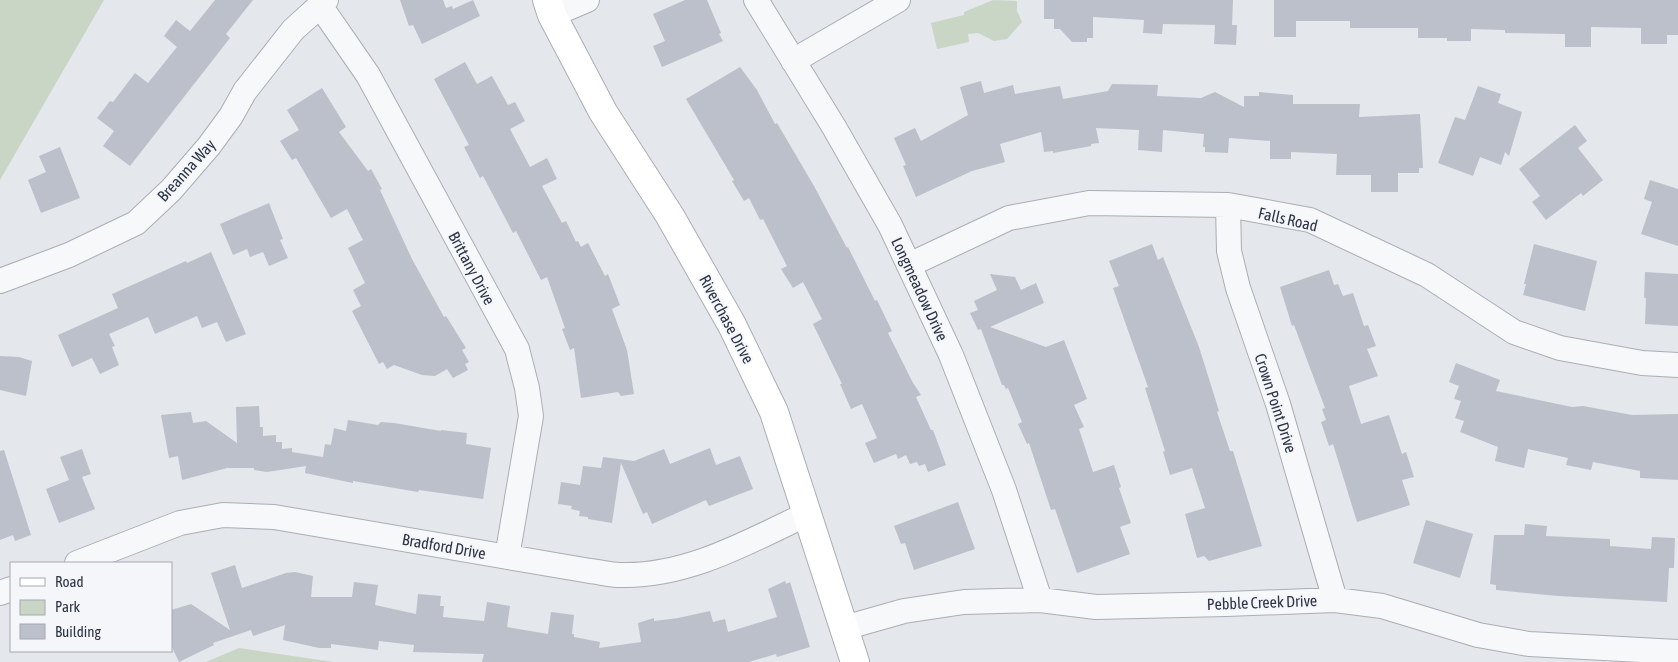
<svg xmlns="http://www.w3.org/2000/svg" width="1678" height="662" font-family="'Asap Condensed',sans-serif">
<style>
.green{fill:#c9d6c5}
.building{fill:#bbc0ca}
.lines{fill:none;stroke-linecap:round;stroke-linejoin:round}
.street-casing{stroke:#a9aeb7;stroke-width:26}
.secondary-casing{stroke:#a9aeb7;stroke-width:30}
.street{stroke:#f7f8fa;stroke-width:24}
.secondary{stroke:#fff;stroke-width:28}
.labels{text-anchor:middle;stroke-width:4;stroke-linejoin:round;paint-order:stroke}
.street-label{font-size:16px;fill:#2b3445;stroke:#f4f6f9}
</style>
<rect width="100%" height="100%" fill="#e4e7ec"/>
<path class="green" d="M 0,0 L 104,0 L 0,180 Z
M 993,0 L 1017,1 L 1017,11 L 1022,22 L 1007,39 L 994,41 L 978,33 L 968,34 L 969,42 L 937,49 L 931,23 L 964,15 L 964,12 Z
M 239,648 L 333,662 L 206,662 Z"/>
<path class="building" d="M 215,0 L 253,0 L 226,34 L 230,38 L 130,166 L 103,146 L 114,131 L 97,118 L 110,101 L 113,102 L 135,73 L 148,83 L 177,47 L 164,36 L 176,20 L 190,31 Z
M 400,0 L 443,0 L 446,8 L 452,6 L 453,9 L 473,0 L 480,16 L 422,44 L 413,25 L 409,26 Z
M 685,0 L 707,0 L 721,33 L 719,34 L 723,41 L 662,67 L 653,46 L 665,41 L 653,14 Z
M 1044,0 L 1233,0 L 1232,25 L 1237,25 L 1236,45 L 1214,44 L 1215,25 L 1163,24 L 1162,34 L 1143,33 L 1144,20 L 1093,17 L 1093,38 L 1087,38 L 1087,42 L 1072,42 L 1060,29 L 1054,29 L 1054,19 L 1044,19 Z
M 1274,0 L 1678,0 L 1678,35 L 1667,35 L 1667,44 L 1641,44 L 1641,28 L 1591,27 L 1591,47 L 1565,47 L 1565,34 L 1505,33 L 1505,30 L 1471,29 L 1471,41 L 1447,41 L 1447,38 L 1418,38 L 1418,28 L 1350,28 L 1350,21 L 1296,21 L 1296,37 L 1274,37 Z
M 465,62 L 477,84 L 492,76 L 508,105 L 515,102 L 525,121 L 510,129 L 530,167 L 547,158 L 557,179 L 542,186 L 562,223 L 566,221 L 576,242 L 578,241 L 581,247 L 588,243 L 605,276 L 608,274 L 620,305 L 612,309 L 627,350 L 634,394 L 621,396 L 618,392 L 581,398 L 574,348 L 570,350 L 562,329 L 565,328 L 547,277 L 541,280 L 516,231 L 513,233 L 483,176 L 480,178 L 464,147 L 469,145 L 434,79 Z
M 740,67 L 757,90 L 775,124 L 777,123 L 814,186 L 847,248 L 848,247 L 875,301 L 877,300 L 892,331 L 888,333 L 913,383 L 921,395 L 916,397 L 931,430 L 933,430 L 946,465 L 928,472 L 925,464 L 919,466 L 917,462 L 910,464 L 906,455 L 898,459 L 896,454 L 874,463 L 865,443 L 877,438 L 862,404 L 851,409 L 840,384 L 842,384 L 813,324 L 822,319 L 803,282 L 793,288 L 781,269 L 787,266 L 763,219 L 760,220 L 749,198 L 744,201 L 732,181 L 734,180 L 686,99 Z
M 981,81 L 984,93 L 1013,85 L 1015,94 L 1060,86 L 1063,99 L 1108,91 L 1112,84 L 1158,85 L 1157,96 L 1201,98 L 1215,92 L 1244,107 L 1244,96 L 1259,96 L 1259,92 L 1293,95 L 1293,104 L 1360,104 L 1359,117 L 1420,114 L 1423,168 L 1419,168 L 1419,173 L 1398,173 L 1398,192 L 1371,192 L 1371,175 L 1336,175 L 1337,154 L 1291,152 L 1291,159 L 1270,159 L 1270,141 L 1229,138 L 1228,153 L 1205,152 L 1205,147 L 1203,147 L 1204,134 L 1163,130 L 1162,152 L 1138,150 L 1139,130 L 1096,128 L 1099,143 L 1091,144 L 1091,146 L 1053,153 L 1053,151 L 1044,152 L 1041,132 L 1000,144 L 1005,162 L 972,171 L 916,197 L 903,166 L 906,165 L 894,138 L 915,128 L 921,141 L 968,115 L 960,87 Z
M 1478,86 L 1501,94 L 1498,103 L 1522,112 L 1509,156 L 1505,152 L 1501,165 L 1480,157 L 1473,176 L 1438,163 L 1455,117 L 1465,120 Z
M 322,88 L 346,127 L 339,132 L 368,171 L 371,169 L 382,189 L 380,190 L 412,259 L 444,317 L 446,316 L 466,348 L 462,350 L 469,362 L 465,364 L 468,370 L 453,378 L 447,369 L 435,376 L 422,375 L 394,365 L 387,369 L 383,362 L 379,364 L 352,311 L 361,306 L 353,290 L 365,283 L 348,248 L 363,240 L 347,209 L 331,218 L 296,158 L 292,160 L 280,141 L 299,130 L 287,110 Z
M 1575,125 L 1587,141 L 1578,148 L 1603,180 L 1583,196 L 1581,193 L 1546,220 L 1532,202 L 1540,196 L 1519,169 Z
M 60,147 L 80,198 L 41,213 L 28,180 L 46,172 L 39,156 Z
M 1650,180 L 1678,189 L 1678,246 L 1641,234 L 1652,202 L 1644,199 Z
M 269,203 L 283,239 L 280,240 L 288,258 L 269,266 L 263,252 L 250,257 L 247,249 L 233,255 L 220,224 Z
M 1152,244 L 1158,260 L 1163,257 L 1199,347 L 1219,411 L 1217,412 L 1230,451 L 1233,451 L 1262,546 L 1209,561 L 1204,556 L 1197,558 L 1185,514 L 1205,508 L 1192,468 L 1170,475 L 1163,452 L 1165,451 L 1145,388 L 1148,387 L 1113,288 L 1119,286 L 1109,261 Z
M 1534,244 L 1597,261 L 1585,311 L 1523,295 L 1526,284 L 1524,284 Z
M 211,252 L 246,334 L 226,342 L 217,322 L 202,328 L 197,316 L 155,334 L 148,317 L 109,334 L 115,346 L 112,347 L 119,365 L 100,374 L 92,358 L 72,367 L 58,335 L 118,308 L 112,294 L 186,261 L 187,263 Z
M 1329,270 L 1334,285 L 1338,284 L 1343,296 L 1353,293 L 1364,326 L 1368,325 L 1376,346 L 1367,349 L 1378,376 L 1349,386 L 1361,424 L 1389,415 L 1402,454 L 1406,452 L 1414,477 L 1402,480 L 1410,505 L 1357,522 L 1333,444 L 1329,446 L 1321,422 L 1326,420 L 1322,409 L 1325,408 L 1294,325 L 1292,326 L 1280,287 Z
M 1645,272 L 1678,274 L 1678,326 L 1645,324 L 1646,298 L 1644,298 Z
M 990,274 L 1015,277 L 1021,290 L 1036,283 L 1044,303 L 990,327 L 1046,347 L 1064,340 L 1087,399 L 1074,405 L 1084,427 L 1079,429 L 1093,472 L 1114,465 L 1121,487 L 1119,488 L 1131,523 L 1120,527 L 1130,554 L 1077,573 L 1055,509 L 1051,510 L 1029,443 L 1027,444 L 1018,424 L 1022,422 L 1008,388 L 1006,389 L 1004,385 L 1002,385 L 981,329 L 978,330 L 970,313 L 978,310 L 974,301 L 997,290 Z
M 0,356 L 19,357 L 32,361 L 26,396 L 0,390 Z
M 1456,363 L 1500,380 L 1496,391 L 1572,407 L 1583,406 L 1632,415 L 1678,414 L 1678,480 L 1640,478 L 1640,471 L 1593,462 L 1591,470 L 1566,465 L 1568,458 L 1528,449 L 1524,468 L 1495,461 L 1498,447 L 1460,432 L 1464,421 L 1455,418 L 1461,401 L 1454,399 L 1459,386 L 1449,382 Z
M 259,406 L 260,427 L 263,427 L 263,436 L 276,435 L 276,442 L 282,442 L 282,449 L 292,448 L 292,452 L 323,457 L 325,444 L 331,445 L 334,428 L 346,431 L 348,420 L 378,425 L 381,422 L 394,423 L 441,431 L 441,430 L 467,433 L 466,444 L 491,448 L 483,499 L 419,490 L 418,492 L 353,481 L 353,483 L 343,481 L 305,473 L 306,466 L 267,472 L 254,470 L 254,468 L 227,468 L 182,480 L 178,456 L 169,458 L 161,415 L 191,412 L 193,423 L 206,421 L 237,443 L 236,407 Z
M 710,448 L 716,465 L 740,456 L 753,489 L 709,506 L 706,500 L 652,524 L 647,512 L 643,514 L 621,463 L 612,523 L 588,519 L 588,517 L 579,516 L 580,511 L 571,509 L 572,506 L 558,504 L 561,482 L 580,485 L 583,466 L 601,468 L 603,457 L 634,461 L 664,449 L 670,464 Z
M 82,449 L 91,474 L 82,477 L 95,509 L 59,523 L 46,489 L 69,480 L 60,457 Z
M 4,450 L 31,535 L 15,541 L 13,535 L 0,540 L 0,451 Z
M 958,502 L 975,549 L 914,570 L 905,543 L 901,544 L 894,526 Z
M 1426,520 L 1473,534 L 1460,578 L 1413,563 Z
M 1525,524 L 1547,526 L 1546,536 L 1610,539 L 1610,546 L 1651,549 L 1652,537 L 1675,538 L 1674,568 L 1669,568 L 1667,602 L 1558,596 L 1496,590 L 1496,585 L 1490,584 L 1494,535 L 1524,535 Z
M 235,565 L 242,588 L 286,573 L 295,572 L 313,576 L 311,597 L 352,597 L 354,582 L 378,585 L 375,605 L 416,614 L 418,594 L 441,596 L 440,606 L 444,606 L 443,617 L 484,621 L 487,602 L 510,606 L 507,627 L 548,634 L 551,612 L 574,615 L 572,634 L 574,634 L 574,637 L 600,642 L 599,648 L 641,642 L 638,623 L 654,618 L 654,621 L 678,618 L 710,611 L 713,622 L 725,619 L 728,632 L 777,617 L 768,589 L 785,581 L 786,584 L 790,582 L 810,647 L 777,657 L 776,654 L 749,662 L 482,662 L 484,654 L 413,652 L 414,645 L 379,641 L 378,650 L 331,644 L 331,648 L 319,648 L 283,640 L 285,625 L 253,636 L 251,630 L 213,643 L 214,645 L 179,662 L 171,645 L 171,610 L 191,604 L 230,630 L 211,573 Z"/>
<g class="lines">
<g class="street-casing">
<path id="street" d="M 756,0 L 834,127 L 890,225 L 951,355 L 1004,490 L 1040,600
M 319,4 L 368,75 L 517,349 L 527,388 L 531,416 L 507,557
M 552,15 L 587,0
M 793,61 L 898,0
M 1228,205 L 1229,251 L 1238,288 L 1278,404 L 1335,600
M 909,265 L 1009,218 L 1089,203 L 1228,205 L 1310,220 L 1427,275 L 1514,332 L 1560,348 L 1642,363 L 1678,365
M 0,281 L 69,255 L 136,223 L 171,190 L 209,146 L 231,116 L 245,91 L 293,30 L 326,0
M 77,563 L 180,523 L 223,515 L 274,517 L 590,571 C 600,572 610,575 620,575 C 687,577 748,542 807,514
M 0,593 L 11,589
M 844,628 L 904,611 L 964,602 L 1040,600 L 1096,607 L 1226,604 L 1335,600 L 1382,606 L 1478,635 L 1529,644 L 1678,652"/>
</g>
<g class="secondary-casing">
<path id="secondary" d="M 547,0 L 552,15 L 603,112 L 670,216 L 732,325 L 774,412 L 855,662"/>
</g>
<use href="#street" class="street"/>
<use href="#secondary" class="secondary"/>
</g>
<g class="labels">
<g class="street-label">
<text transform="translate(186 170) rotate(-48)" y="6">Breanna Way</text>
<text transform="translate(1288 219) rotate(13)" y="6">Falls Road</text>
<text transform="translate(472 268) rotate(62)" y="6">Brittany Drive</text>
<text transform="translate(920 289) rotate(65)" y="6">Longmeadow Drive</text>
<text transform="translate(727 319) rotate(62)" y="6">Riverchase Drive</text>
<text transform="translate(1276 403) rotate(72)" y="6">Crown Point Drive</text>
<text transform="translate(444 546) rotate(10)" y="6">Bradford Drive</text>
<text transform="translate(1262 602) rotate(-2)" y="6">Pebble Creek Drive</text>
</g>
</g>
<rect x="10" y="562" width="162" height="90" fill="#f4f6f9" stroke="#a4a8b1"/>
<rect x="20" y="578" width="25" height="8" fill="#ffffff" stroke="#a4a8b1"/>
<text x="55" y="587" font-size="15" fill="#2b3445">Road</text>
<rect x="20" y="600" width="25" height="15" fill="#c9d6c5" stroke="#a4a8b1"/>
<text x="55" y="612" font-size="15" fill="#2b3445">Park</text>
<rect x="20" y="624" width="25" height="15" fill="#bbc0ca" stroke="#a4a8b1"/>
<text x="55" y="637" font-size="15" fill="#2b3445">Building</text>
</svg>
